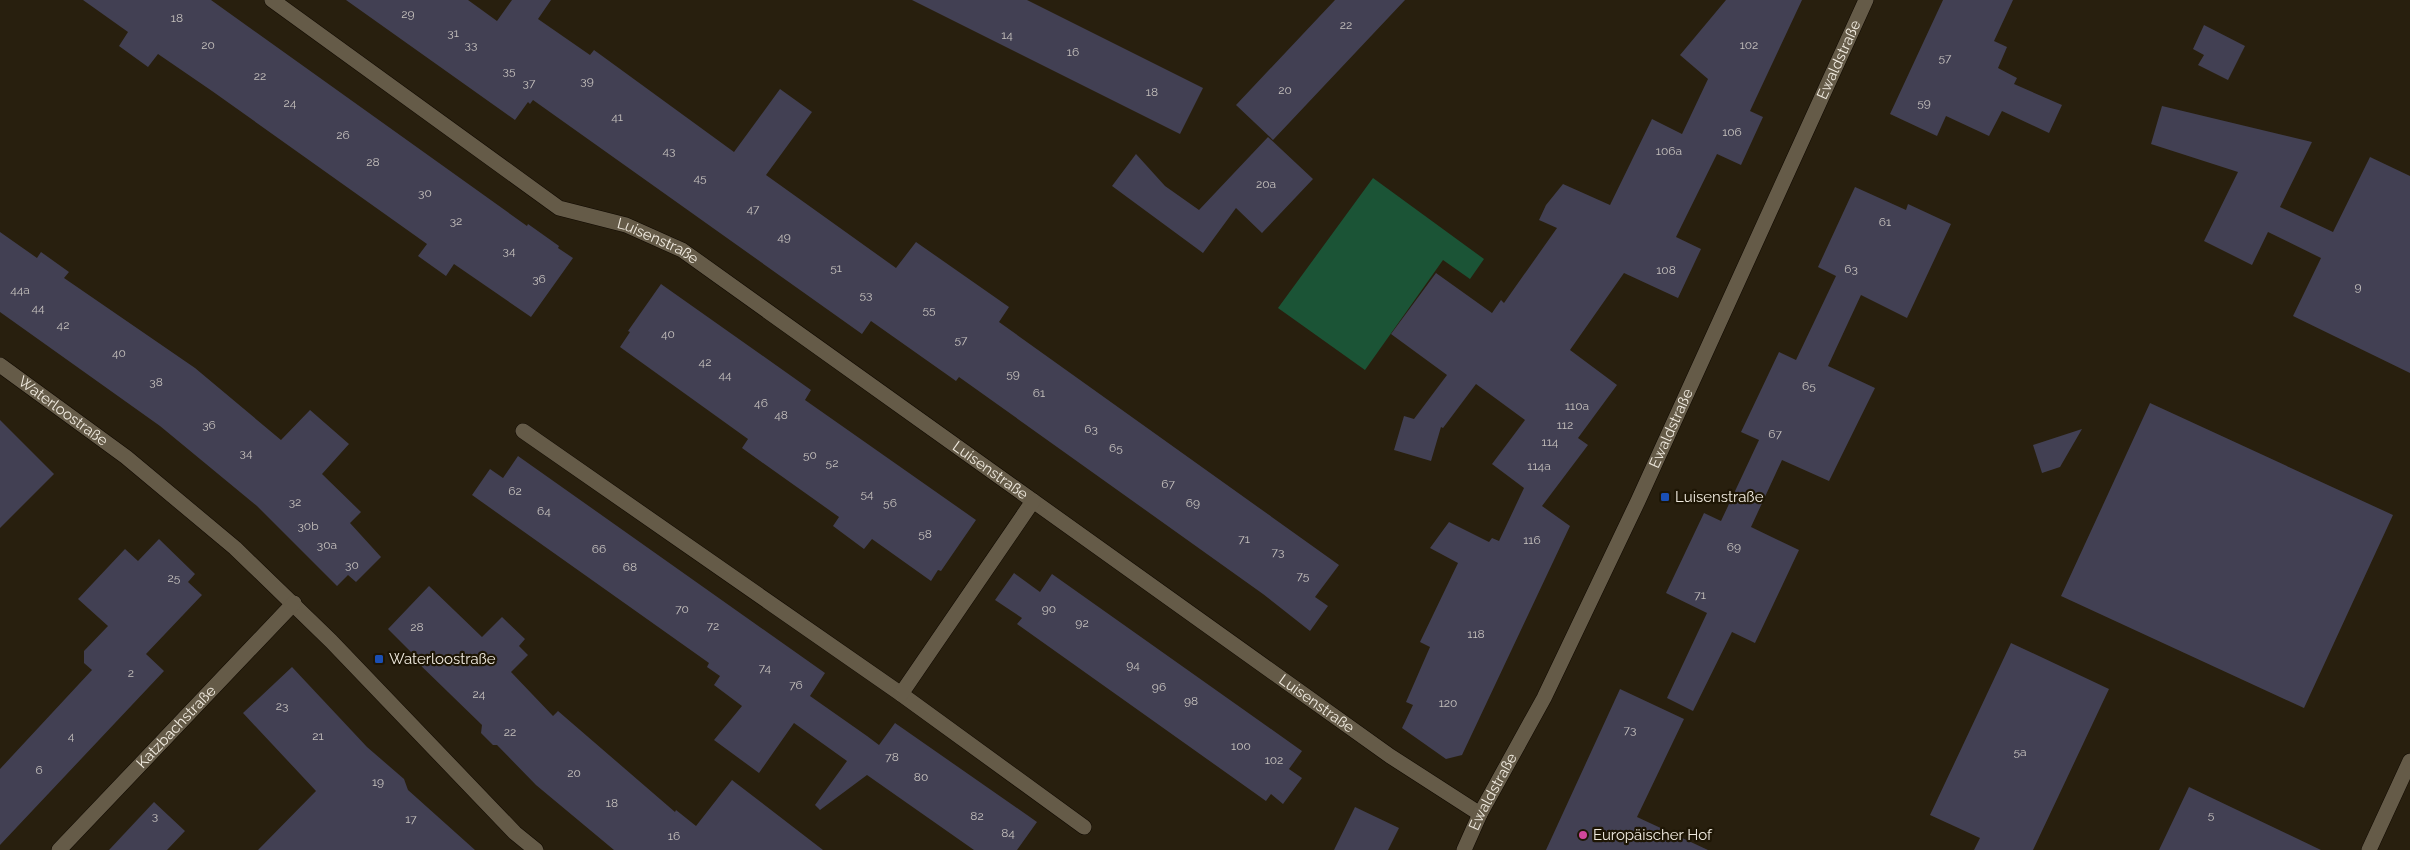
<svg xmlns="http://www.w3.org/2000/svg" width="2410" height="850" font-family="Raleway,sans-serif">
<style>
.green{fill:#1b5436}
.building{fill:#424053}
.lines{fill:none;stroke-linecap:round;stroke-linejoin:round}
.minor-casing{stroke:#100900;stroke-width:16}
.secondary-casing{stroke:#100900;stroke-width:16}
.minor{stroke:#655b48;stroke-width:15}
.secondary{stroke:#655b48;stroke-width:15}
.transit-dot{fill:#1a4fb4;stroke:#1e1605;stroke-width:2}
.hotel-dot{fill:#d1479c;stroke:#1e1605;stroke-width:2}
.labels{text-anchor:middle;stroke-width:4.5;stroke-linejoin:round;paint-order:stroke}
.number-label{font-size:12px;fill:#c5c0bd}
.street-label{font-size:15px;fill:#f1ebe0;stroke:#1e1605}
.poi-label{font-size:15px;fill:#f1ebe0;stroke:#1e1605;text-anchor:start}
</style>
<rect width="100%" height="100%" fill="#281f0e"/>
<path class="green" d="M 1373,178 L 1484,259 L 1470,279 L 1443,260 L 1365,370 L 1278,308 Z"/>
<path class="building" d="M 83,0 L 211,0 L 527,226 L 528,224 L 559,246 L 558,248 L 573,258 L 531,317 L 454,264 L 446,276 L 418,256 L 427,244 L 212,91 L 158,54 L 148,67 L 119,46 L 128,32 Z
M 346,0 L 468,0 L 497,21 L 512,0 L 551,0 L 538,19 L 590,55 L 594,50 L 734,152 L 780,89 L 812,112 L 766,175 L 896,268 L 916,242 L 1009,307 L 999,322 L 1339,565 L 1315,597 L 1328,606 L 1310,631 L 1263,594 L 959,377 L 956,381 L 871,321 L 862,334 L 533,100 L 530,104 L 528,102 L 515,120 Z
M 912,0 L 1027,0 L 1203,88 L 1180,134 Z
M 1335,0 L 1405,0 L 1273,140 L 1236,105 Z
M 1726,0 L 1802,0 L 1750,111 L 1763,117 L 1741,165 L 1717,154 L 1676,237 L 1701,249 L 1678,298 L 1624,273 L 1570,350 L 1617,385 L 1578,438 L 1588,445 L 1542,506 L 1570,526 L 1462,755 L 1446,759 L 1402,728 L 1413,705 L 1406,702 L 1430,647 L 1420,642 L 1458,563 L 1430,548 L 1449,522 L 1489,542 L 1492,538 L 1499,541 L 1524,488 L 1492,464 L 1525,420 L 1476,384 L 1443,428 L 1441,427 L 1431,461 L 1394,450 L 1404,416 L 1414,419 L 1447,375 L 1391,334 L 1436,273 L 1492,313 L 1501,300 L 1504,303 L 1557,228 L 1539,220 L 1546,205 L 1563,184 L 1610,205 L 1652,119 L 1682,134 L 1708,79 L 1680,55 Z
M 1943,0 L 2013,0 L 1994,41 L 2007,47 L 1998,68 L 2017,78 L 2014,84 L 2062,105 L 2049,133 L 2002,111 L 1989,136 L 1946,116 L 1937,136 L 1890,114 Z
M 2204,25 L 2245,46 L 2228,80 L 2198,65 L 2204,55 L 2193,49 Z
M 2162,106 L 2312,142 L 2280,207 L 2333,232 L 2370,157 L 2410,176 L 2410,373 L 2293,316 L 2321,258 L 2268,232 L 2252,265 L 2204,241 L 2238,172 L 2151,144 Z
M 1268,137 L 1313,179 L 1262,233 L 1236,208 L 1203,253 L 1112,186 L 1136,154 L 1165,186 L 1199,210 Z
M 1855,187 L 1906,210 L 1908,204 L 1951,224 L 1907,318 L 1861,295 L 1828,366 L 1875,388 L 1829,481 L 1782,460 L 1751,527 L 1799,550 L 1755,643 L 1732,632 L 1693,711 L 1667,698 L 1707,613 L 1666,593 L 1704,513 L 1721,521 L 1759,440 L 1741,432 L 1779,352 L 1796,360 L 1836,276 L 1818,267 Z
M 0,232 L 37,258 L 41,252 L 69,272 L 64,278 L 195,368 L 281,440 L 310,410 L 349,444 L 322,474 L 361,512 L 350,523 L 381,557 L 356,582 L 348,575 L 337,586 L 257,506 L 160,426 L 0,312 Z
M 661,284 L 811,390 L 805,400 L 976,520 L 941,571 L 938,570 L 931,581 L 872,539 L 864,549 L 833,526 L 839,517 L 742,448 L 748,439 L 620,347 L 630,332 L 628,331 Z
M 2150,403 L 2393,515 L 2304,708 L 2061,596 Z
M 0,420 L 54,474 L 0,528 Z
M 2082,429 L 2060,467 L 2042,473 L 2033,445 Z
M 518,456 L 825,673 L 810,696 L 867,736 L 879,745 L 895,723 L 1037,822 L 1017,850 L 974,850 L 867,775 L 820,810 L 815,805 L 847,761 L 794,723 L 759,773 L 714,740 L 742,706 L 714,685 L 720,676 L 707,667 L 709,663 L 472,495 L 490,469 L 503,478 Z
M 159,539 L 195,574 L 188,582 L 202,595 L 146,654 L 164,671 L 0,845 L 0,769 L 92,670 L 84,663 L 84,651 L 108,626 L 78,599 L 125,549 L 138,561 Z
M 1014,573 L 1040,592 L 1052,574 L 1302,751 L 1289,769 L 1302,778 L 1283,804 L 1271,794 L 1266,801 L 1017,624 L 1022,618 L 995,600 Z
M 429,586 L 482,637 L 502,617 L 525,639 L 519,646 L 528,655 L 511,672 L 553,716 L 558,711 L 675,812 L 676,810 L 696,826 L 732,780 L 823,850 L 614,850 L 536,785 L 497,745 L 493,745 L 481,733 L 482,725 L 414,659 L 416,657 L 388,629 Z
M 2011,643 L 2109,689 L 2033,850 L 1974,850 L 1980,838 L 1930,815 Z
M 292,667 L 367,747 L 404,779 L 408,790 L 475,850 L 258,850 L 316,791 L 243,713 Z
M 1620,689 L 1684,719 L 1637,817 L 1708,850 L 1546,850 Z
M 2189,787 L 2321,850 L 2159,850 Z
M 154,802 L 185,831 L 167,850 L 109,850 Z
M 1355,807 L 1399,828 L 1388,850 L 1334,850 Z"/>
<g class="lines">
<g class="minor-casing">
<g id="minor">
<path id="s1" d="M 272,0 L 559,208 L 626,225 L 682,250 L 1390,756 L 1480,814"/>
<path id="s2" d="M 0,365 L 126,457 L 235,548 L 331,641 L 515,833 L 536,850"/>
<path d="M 523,431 L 901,694 L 1084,827"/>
<path d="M 901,694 L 1033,501"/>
<path id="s3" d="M 59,850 L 294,603"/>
<path d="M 2369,850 L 2410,761"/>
</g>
</g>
<g class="secondary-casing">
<g id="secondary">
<path id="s4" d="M 1464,850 L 1480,814 L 1544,698 L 1638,501 L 1866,0"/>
</g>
</g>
<use href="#minor" class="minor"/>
<use href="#secondary" class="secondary"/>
</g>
<g class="transit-dot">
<rect x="1660" y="492" width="10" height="10" rx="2.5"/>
<rect x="374" y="654" width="10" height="10" rx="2.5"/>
</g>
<circle class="hotel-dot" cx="1583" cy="835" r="5"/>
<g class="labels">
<g class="number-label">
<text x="408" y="18">29</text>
<text x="177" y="22">18</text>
<text x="1346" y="29">22</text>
<text x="453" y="37">31</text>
<text x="1007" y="39">14</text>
<text x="208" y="49">20</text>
<text x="471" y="49">33</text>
<text x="1749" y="49">102</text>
<text x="1073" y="56">16</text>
<text x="1945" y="62">57</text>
<text x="509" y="75">35</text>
<text x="260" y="80">22</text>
<text x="587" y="85">39</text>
<text x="529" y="87">37</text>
<text x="1285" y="94">20</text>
<text x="1152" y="96">18</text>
<text x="290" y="107">24</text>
<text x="1924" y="107">59</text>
<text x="617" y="121">41</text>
<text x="1732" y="136">106</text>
<text x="343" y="139">26</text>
<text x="669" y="155">43</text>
<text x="1669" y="155">106a</text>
<text x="373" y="166">28</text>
<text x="700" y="182">45</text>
<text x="1266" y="188">20a</text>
<text x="425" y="197">30</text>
<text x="753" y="213">47</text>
<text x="456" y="225">32</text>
<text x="1885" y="226">61</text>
<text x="784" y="241">49</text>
<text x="509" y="255">34</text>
<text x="836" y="272">51</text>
<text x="1851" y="273">63</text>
<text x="1666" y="274">108</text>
<text x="539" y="283">36</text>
<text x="2358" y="291">9</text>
<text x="20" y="294">44a</text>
<text x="866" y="299">53</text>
<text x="38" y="312">44</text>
<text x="929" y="314">55</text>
<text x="63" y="329">42</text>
<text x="668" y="338">40</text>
<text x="961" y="344">57</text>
<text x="119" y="357">40</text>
<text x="705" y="366">42</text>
<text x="1013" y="378">59</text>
<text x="725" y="379">44</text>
<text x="156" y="386">38</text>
<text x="1809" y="390">65</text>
<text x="1039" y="397">61</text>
<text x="761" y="407">46</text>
<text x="1577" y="410">110a</text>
<text x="781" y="419">48</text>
<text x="209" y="429">36</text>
<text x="1565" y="429">112</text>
<text x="1091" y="433">63</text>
<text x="1775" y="438">67</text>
<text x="1550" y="446">114</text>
<text x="1116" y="452">65</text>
<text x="246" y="457">34</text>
<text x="810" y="459">50</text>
<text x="832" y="467">52</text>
<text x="1539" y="470">114a</text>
<text x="1168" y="488">67</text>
<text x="515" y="495">62</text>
<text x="867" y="498">54</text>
<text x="295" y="506">32</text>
<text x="890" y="507">56</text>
<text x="1193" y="507">69</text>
<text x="544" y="515">64</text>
<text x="308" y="530">30b</text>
<text x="925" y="538">58</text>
<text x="1244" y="543">71</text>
<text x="1532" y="544">116</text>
<text x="327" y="549">30a</text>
<text x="1734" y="551">69</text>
<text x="599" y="553">66</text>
<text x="1278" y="556">73</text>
<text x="352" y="569">30</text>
<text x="630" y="571">68</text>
<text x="1303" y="580">75</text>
<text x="174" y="582">25</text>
<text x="1700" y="599">71</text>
<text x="682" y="613">70</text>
<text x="1049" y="613">90</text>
<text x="1082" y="627">92</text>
<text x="713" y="630">72</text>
<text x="417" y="631">28</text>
<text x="1476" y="638">118</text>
<text x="1133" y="669">94</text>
<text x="765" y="672">74</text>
<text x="131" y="677">2</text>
<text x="796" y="689">76</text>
<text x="1159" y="691">96</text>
<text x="479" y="698">24</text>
<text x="1191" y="705">98</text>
<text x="1448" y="707">120</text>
<text x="282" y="710">23</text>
<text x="1630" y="734">73</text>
<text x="510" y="736">22</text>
<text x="71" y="740">4</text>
<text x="318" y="740">21</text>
<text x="1241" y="750">100</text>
<text x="2020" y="756">5a</text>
<text x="892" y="761">78</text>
<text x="1274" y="764">102</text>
<text x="39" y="774">6</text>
<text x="574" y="777">20</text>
<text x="921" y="781">80</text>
<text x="378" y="786">19</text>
<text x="612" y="807">18</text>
<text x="2211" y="819">5</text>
<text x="155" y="820">3</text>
<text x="977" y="820">82</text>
<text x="411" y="823">17</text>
<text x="1008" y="837">84</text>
<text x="674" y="840">16</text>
</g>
<g class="street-label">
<text dy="5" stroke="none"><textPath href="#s4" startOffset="875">Ewaldstraße</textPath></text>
<text dy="5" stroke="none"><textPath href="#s1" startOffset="459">Luisenstraße</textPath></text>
<text dy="5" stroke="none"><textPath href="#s2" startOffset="78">Waterloostraße</textPath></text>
<text dy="5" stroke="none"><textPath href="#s4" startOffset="470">Ewaldstraße</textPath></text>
<text dy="5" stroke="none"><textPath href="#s1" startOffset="864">Luisenstraße</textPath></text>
<text dy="5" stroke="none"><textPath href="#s1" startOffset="1265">Luisenstraße</textPath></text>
<text dy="5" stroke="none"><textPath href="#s3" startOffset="170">Katzbachstraße</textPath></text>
<text dy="5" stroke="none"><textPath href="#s4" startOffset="65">Ewaldstraße</textPath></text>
</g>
<g class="poi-label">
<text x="1675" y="502">Luisenstraße</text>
<text x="389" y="664">Waterloostraße</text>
<text x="1593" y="840">Europäischer Hof</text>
</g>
</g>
</svg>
